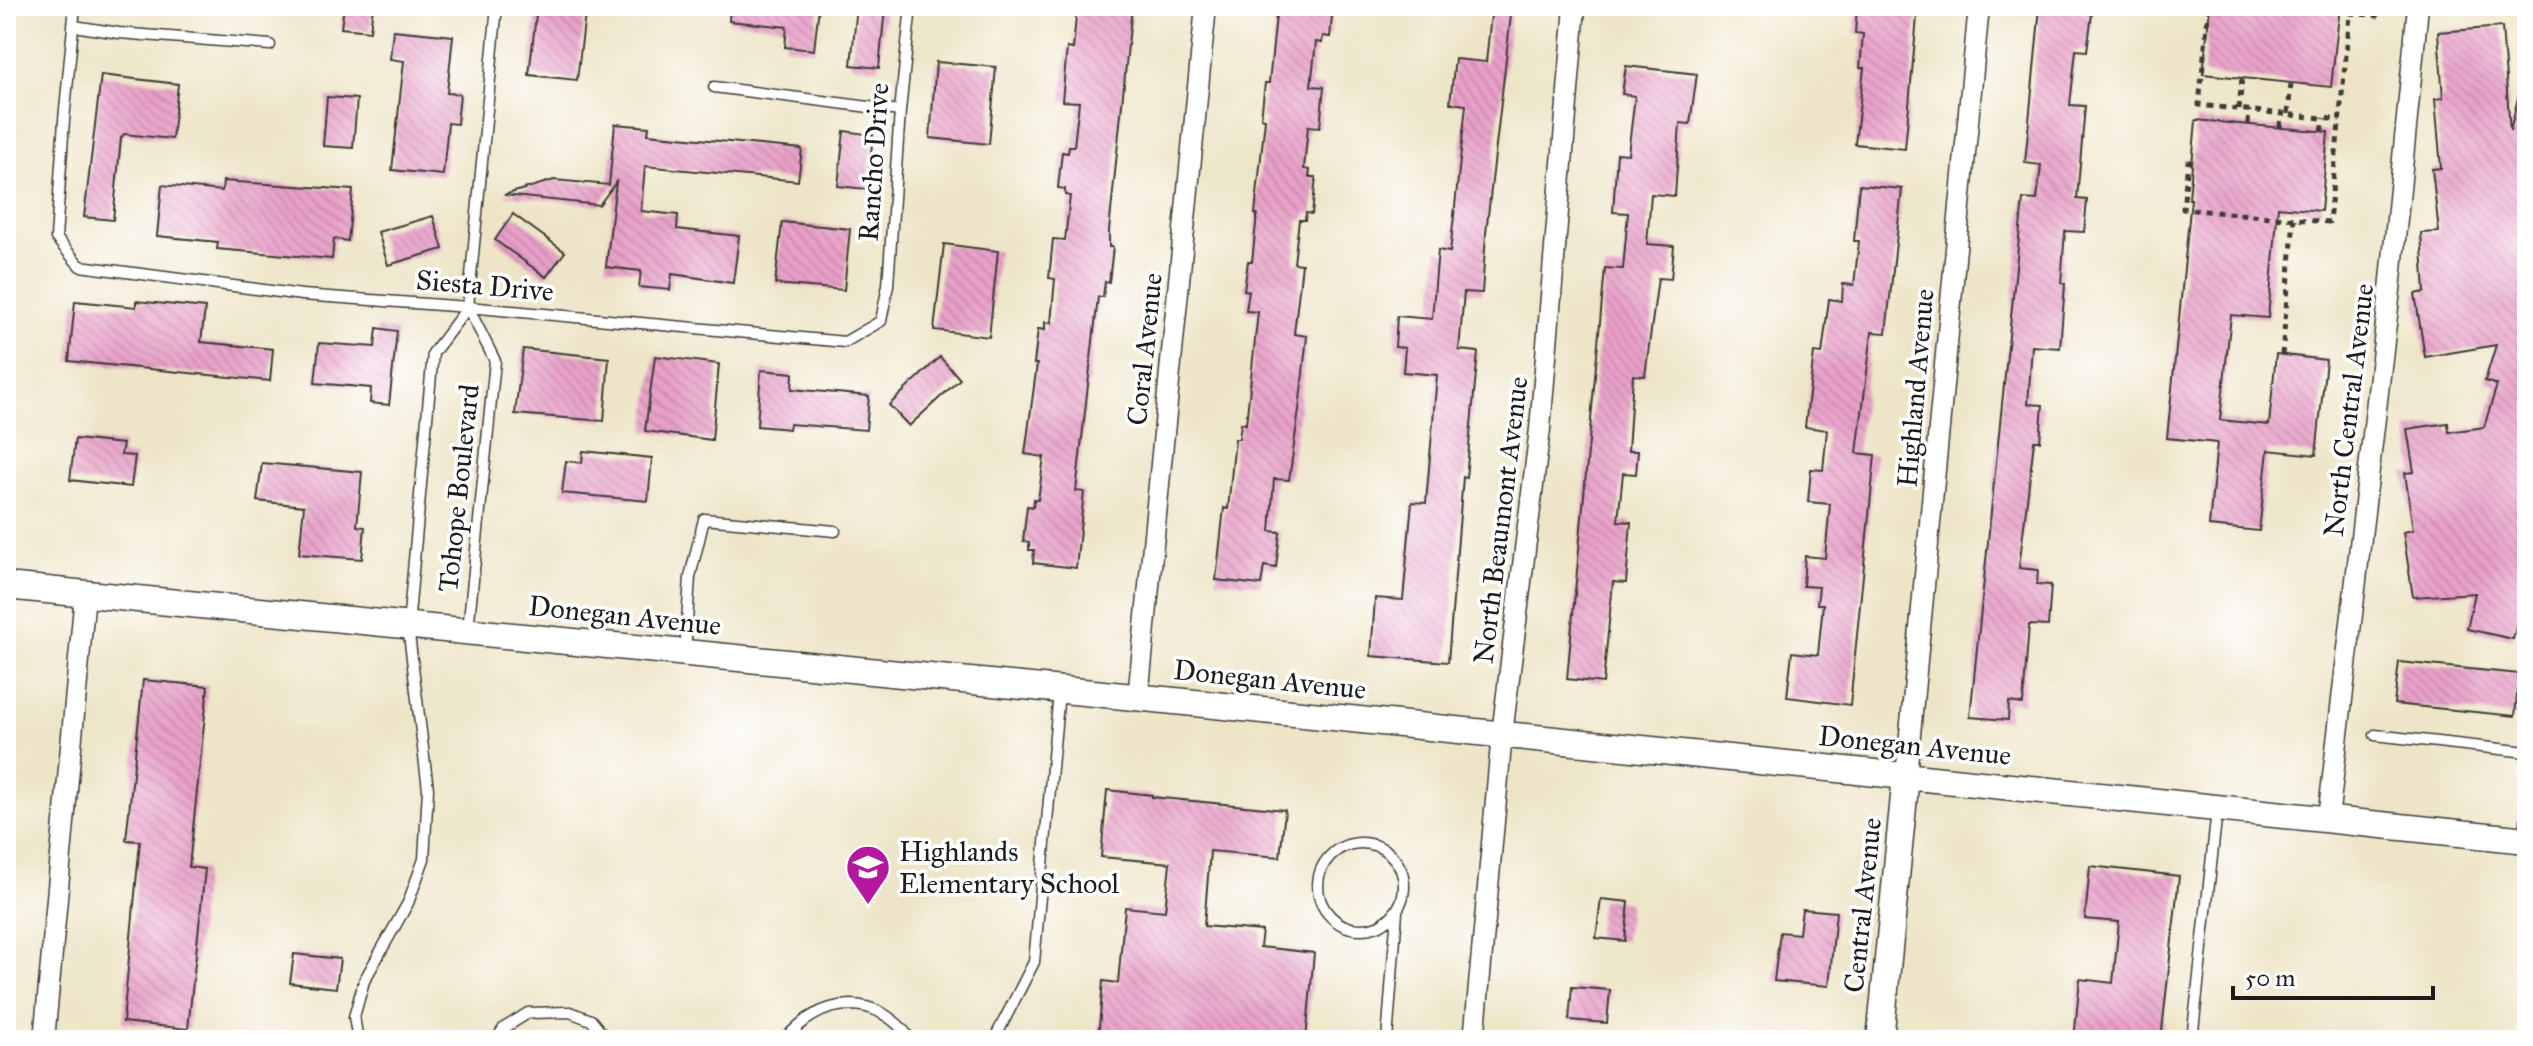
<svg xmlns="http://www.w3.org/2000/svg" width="2533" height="1046" font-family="'IM FELL Great Primer',serif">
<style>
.building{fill:url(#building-back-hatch)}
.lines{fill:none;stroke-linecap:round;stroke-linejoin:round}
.service-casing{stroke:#3c3a36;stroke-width:13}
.minor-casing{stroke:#3c3a36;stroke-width:23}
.tertiary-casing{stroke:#3c3a36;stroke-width:29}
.path{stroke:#3c3a36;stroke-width:5;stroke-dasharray:6 6;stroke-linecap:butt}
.service{stroke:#fff;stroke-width:10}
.minor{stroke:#fff;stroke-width:20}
.tertiary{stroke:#fff;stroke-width:26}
.labels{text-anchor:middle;stroke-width:7;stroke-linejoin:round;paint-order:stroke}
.street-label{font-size:28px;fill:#1c1c1c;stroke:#fff}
.poi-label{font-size:28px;fill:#1c1c1c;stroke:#fff;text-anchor:start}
</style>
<defs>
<pattern id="building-back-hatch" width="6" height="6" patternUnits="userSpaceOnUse" patternTransform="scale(2)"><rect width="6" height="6" fill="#e8a0c8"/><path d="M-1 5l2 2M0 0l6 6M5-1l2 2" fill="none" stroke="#c689ab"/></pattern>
</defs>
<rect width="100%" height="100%" fill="#fff"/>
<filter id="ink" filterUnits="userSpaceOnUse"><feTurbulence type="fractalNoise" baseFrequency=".0125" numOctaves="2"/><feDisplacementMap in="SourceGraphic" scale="16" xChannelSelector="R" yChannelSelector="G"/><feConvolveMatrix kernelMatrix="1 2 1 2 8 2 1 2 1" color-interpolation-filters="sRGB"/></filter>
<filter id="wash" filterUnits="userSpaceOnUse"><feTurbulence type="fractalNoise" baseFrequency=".006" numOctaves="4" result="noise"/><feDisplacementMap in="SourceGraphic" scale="32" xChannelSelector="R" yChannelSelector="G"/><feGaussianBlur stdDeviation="1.8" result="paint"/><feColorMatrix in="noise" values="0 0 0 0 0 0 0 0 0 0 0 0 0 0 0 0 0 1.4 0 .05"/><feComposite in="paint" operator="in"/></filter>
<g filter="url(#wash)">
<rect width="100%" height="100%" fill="#eee5c8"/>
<g id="blocks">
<path class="building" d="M 344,6 L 373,6 L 370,31 L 341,28 Z
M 537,6 L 586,6 L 577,80 L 529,75 Z
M 730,6 L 819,6 L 814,50 L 785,47 L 787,27 L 729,21 Z
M 857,6 L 885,8 L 879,68 L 851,65 Z
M 1077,6 L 1132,6 L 1109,231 L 1109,247 L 1113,247 L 1109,282 L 1105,281 L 1103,297 L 1098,297 L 1076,491 L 1084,492 L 1076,568 L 1033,563 L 1034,550 L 1029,550 L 1029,542 L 1023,541 L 1027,506 L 1033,507 L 1034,499 L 1038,500 L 1044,457 L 1025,454 L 1037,364 L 1034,364 L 1038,329 L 1045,330 L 1045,322 L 1051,323 L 1055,279 L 1049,278 L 1053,239 L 1065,240 L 1070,196 L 1065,195 L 1065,189 L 1058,188 L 1062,152 L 1068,153 L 1069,146 L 1074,146 L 1079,102 L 1062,101 L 1067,48 L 1073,49 Z
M 1277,6 L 1333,6 L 1330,37 L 1323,36 L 1322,43 L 1316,42 L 1311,86 L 1324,87 L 1320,127 L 1308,126 L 1304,169 L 1310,170 L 1309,177 L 1316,177 L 1312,214 L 1306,213 L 1305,220 L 1299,220 L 1294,263 L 1302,264 L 1294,334 L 1307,336 L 1299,410 L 1289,480 L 1274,479 L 1270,531 L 1280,532 L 1276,568 L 1264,566 L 1261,585 L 1216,580 L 1224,508 L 1228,509 L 1235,439 L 1239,439 L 1241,423 L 1246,424 L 1258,312 L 1246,311 L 1249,291 L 1244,290 L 1248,261 L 1252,262 L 1257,214 L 1255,214 L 1265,119 L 1261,118 L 1265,83 L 1269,83 Z
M 1492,6 L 1512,6 L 1486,233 L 1482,293 L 1464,292 L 1459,350 L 1478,352 L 1466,478 L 1463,477 L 1448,662 L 1371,656 L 1375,598 L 1403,600 L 1412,502 L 1426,503 L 1437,375 L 1403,372 L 1405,348 L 1395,347 L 1397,316 L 1432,319 L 1438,250 L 1450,252 L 1466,105 L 1450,103 L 1455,59 L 1486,62 Z
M 1883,6 L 1918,6 L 1905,149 L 1855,144 L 1864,68 L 1860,68 L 1863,34 L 1855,33 L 1857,8 L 1882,11 Z
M 2210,6 L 2340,6 L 2331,87 L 2203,74 Z
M 2040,7 L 2092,14 L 2087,51 L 2076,50 L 2070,105 L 2085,106 L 2077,199 L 2087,200 L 2084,232 L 2065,231 L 2061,283 L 2065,284 L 2060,348 L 2032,346 L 2028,404 L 2043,405 L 2040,441 L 2034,441 L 2019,568 L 2038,570 L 2037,584 L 2051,585 L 2048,626 L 2029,625 L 2023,704 L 2009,702 L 2008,720 L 1970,717 L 2023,199 L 2037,200 L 2041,165 L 2025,163 Z
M 2502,27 L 2510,131 L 2519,94 L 2527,95 L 2527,589 L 2513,639 L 2467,629 L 2475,593 L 2413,597 L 2403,532 L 2413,530 L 2405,473 L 2414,472 L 2407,429 L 2448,423 L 2449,432 L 2484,427 L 2497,385 L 2485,381 L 2496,345 L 2425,357 L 2415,294 L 2425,292 L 2421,233 L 2439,232 L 2432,169 L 2441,168 L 2435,99 L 2443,98 L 2438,32 Z
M 393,30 L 453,36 L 447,93 L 460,94 L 457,124 L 448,123 L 443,175 L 392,170 L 404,61 L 390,59 Z
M 936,62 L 996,67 L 989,144 L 930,138 Z
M 1626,66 L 1697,74 L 1690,124 L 1680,123 L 1675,196 L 1651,194 L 1647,244 L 1674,246 L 1671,279 L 1658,278 L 1645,376 L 1633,375 L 1628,451 L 1638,451 L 1636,474 L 1623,473 L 1618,521 L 1631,522 L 1626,583 L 1613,582 L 1603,683 L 1567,679 L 1605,268 L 1623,269 L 1628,213 L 1613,212 L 1617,153 L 1628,154 L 1635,96 L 1622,94 Z
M 101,75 L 178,84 L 172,139 L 124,134 L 121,138 L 113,220 L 84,217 Z
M 327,97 L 357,99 L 353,148 L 323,146 Z
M 2196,120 L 2328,132 L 2321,211 L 2278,207 L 2268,318 L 2231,315 L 2220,420 L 2269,425 L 2276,354 L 2326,360 L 2316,455 L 2268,450 L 2259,531 L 2209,526 L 2217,443 L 2167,438 L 2191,199 L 2189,199 Z
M 615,124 L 649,127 L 648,134 L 802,149 L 798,181 L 645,166 L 641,211 L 678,215 L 677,229 L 739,236 L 733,283 L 672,274 L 670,290 L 639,287 L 641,271 L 606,267 L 616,182 L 599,205 L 504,195 L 554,180 L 609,185 Z
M 844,131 L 873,135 L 867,189 L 838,186 Z
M 223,181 L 353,190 L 348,241 L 334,239 L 332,259 L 217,249 L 218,242 L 157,236 L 162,185 L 222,191 Z
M 1859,185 L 1902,189 L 1886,333 L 1872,332 L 1857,453 L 1875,455 L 1850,705 L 1787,697 L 1792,652 L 1818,655 L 1823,604 L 1817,604 L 1819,587 L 1803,586 L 1805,556 L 1825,558 L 1830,504 L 1808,502 L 1811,469 L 1823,470 L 1827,430 L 1805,427 L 1814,353 L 1822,354 L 1829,299 L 1842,301 L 1843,284 L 1854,285 L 1859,241 L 1854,241 Z
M 513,214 L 565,252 L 546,277 L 495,240 Z
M 433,216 L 443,249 L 388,265 L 378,232 Z
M 782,222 L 850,229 L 844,290 L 775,284 Z
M 944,244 L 998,251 L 989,337 L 934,330 Z
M 75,301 L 136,307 L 136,301 L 205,308 L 201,342 L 273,349 L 270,381 L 69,361 Z
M 377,328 L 397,331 L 389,405 L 370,403 L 371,388 L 315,383 L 319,343 L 375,347 Z
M 523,349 L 609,358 L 604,421 L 515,414 Z
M 655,356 L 719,364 L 712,440 L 645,431 Z
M 940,357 L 960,379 L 909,426 L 889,405 Z
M 761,370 L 793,373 L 792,389 L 869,396 L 866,430 L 790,424 L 789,429 L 757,426 Z
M 75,439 L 123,444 L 121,455 L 135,456 L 131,487 L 70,480 Z
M 583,451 L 652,458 L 648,501 L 562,493 L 566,461 L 582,463 Z
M 262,463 L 362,472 L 357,526 L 365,527 L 362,559 L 299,554 L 304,506 L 257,501 Z
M 2399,662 L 2519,674 L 2515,716 L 2394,704 Z
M 143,680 L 208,686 L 189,867 L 205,869 L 188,1029 L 123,1022 L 140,841 L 126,840 Z
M 1107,790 L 1152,795 L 1152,797 L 1285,810 L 1280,857 L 1210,851 L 1204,926 L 1262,931 L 1260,947 L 1314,953 L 1306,1040 L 1098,1040 L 1103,981 L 1118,983 L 1125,907 L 1165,911 L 1170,863 L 1101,857 Z
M 2090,866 L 2179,876 L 2161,1040 L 2074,1040 L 2080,979 L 2113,983 L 2119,922 L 2085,919 Z
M 1601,899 L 1629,902 L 1625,941 L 1596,938 Z
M 1802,909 L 1836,912 L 1829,986 L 1774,981 L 1780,932 L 1799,934 Z
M 294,954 L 340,959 L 336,988 L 290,983 Z
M 1572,987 L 1610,990 L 1607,1023 L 1569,1020 Z"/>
</g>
</g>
<g filter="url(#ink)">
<use href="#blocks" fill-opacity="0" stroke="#3c3a36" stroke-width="2"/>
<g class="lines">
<g class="service-casing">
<path id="service" d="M 75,6 L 64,120 L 56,238 L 80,266 L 302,295 L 468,307 L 845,342 L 881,321 L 888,285 L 900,111 L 911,6
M 74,26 L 119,33 L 270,45
M 714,87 L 900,111
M 468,630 L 495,361 L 468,307
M 685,652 L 690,577 L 704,519 L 835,531
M 2375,735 L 2527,752
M 2525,838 L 2527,809
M1318 886a43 43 0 1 1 86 0a43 43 0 1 1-86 0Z
M 358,1040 L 354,1017 L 364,981 L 408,903 L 424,859 L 428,789 L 408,626 L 433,353 L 468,307 L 497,6
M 496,1040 L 504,1028 L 528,1013 L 570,1012 L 591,1020 L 607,1040
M 785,1040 C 820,996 877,991 911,1040
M 994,1040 L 1034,962 L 1059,692
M 1387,1040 L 1397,912
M 2192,1040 L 2217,810"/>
</g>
<g class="minor-casing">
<path id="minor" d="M 1138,698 L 1206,6
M 1906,776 L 1979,6
M 2328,819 L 2390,290 L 2418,6
M 44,1040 L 85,594
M 1474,1040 L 1502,734 L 1540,429 L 1575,6"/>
</g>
<g class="tertiary-casing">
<path id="tertiary" d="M 6,586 L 1195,703 L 2527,840
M 1880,1040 L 1906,776"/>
</g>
<path class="path" d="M 2209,6 L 2199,105 L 2340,120
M 2350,13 L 2379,16
M 2239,109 L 2242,78
M 2288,114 L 2291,83
M 2248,124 L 2249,110
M 2280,127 L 2281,114
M 2322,131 L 2324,118
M 2192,162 L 2188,162 L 2183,209 L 2329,222 L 2351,6
M 2282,355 L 2294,219"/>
<use href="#service" class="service"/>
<use href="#minor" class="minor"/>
<use href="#tertiary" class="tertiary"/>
</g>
</g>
<defs>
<g id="school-pin" transform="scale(2.3)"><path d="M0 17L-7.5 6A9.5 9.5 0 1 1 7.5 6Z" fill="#b5179e" stroke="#fff"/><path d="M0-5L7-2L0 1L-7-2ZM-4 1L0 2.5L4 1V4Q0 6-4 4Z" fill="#fff"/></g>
</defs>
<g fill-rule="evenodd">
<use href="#school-pin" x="868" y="867"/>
</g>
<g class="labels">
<g class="street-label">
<text transform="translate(873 162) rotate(-86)" y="10">Rancho Drive</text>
<text transform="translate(485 285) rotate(5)" y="10">Siesta Drive</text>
<text transform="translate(1144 349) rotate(-84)" y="10">Coral Avenue</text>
<text transform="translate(1915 388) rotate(-85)" y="10">Highland Avenue</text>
<text transform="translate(2348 410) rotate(-83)" y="10">North Central Avenue</text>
<text transform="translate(458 488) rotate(-84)" y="10">Tohope Boulevard</text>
<text transform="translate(1500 520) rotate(-83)" y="10">North Beaumont Avenue</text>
<text transform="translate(625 615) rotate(6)" y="10">Donegan Avenue</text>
<text transform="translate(1270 679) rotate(6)" y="10">Donegan Avenue</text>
<text transform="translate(1915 745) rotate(6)" y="10">Donegan Avenue</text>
<text transform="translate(1862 905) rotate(-84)" y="10">Central Avenue</text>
</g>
<g class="poi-label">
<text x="899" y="861">Highlands<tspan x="899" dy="32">Elementary School</tspan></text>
</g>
</g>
<rect width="2533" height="1046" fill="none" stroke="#fff" stroke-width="32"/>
<path d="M2233 986v12h200v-12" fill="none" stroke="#1c1c1c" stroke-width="4"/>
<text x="2245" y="986" font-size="24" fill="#1c1c1c" stroke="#ffffff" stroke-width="6" paint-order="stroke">50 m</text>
</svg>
